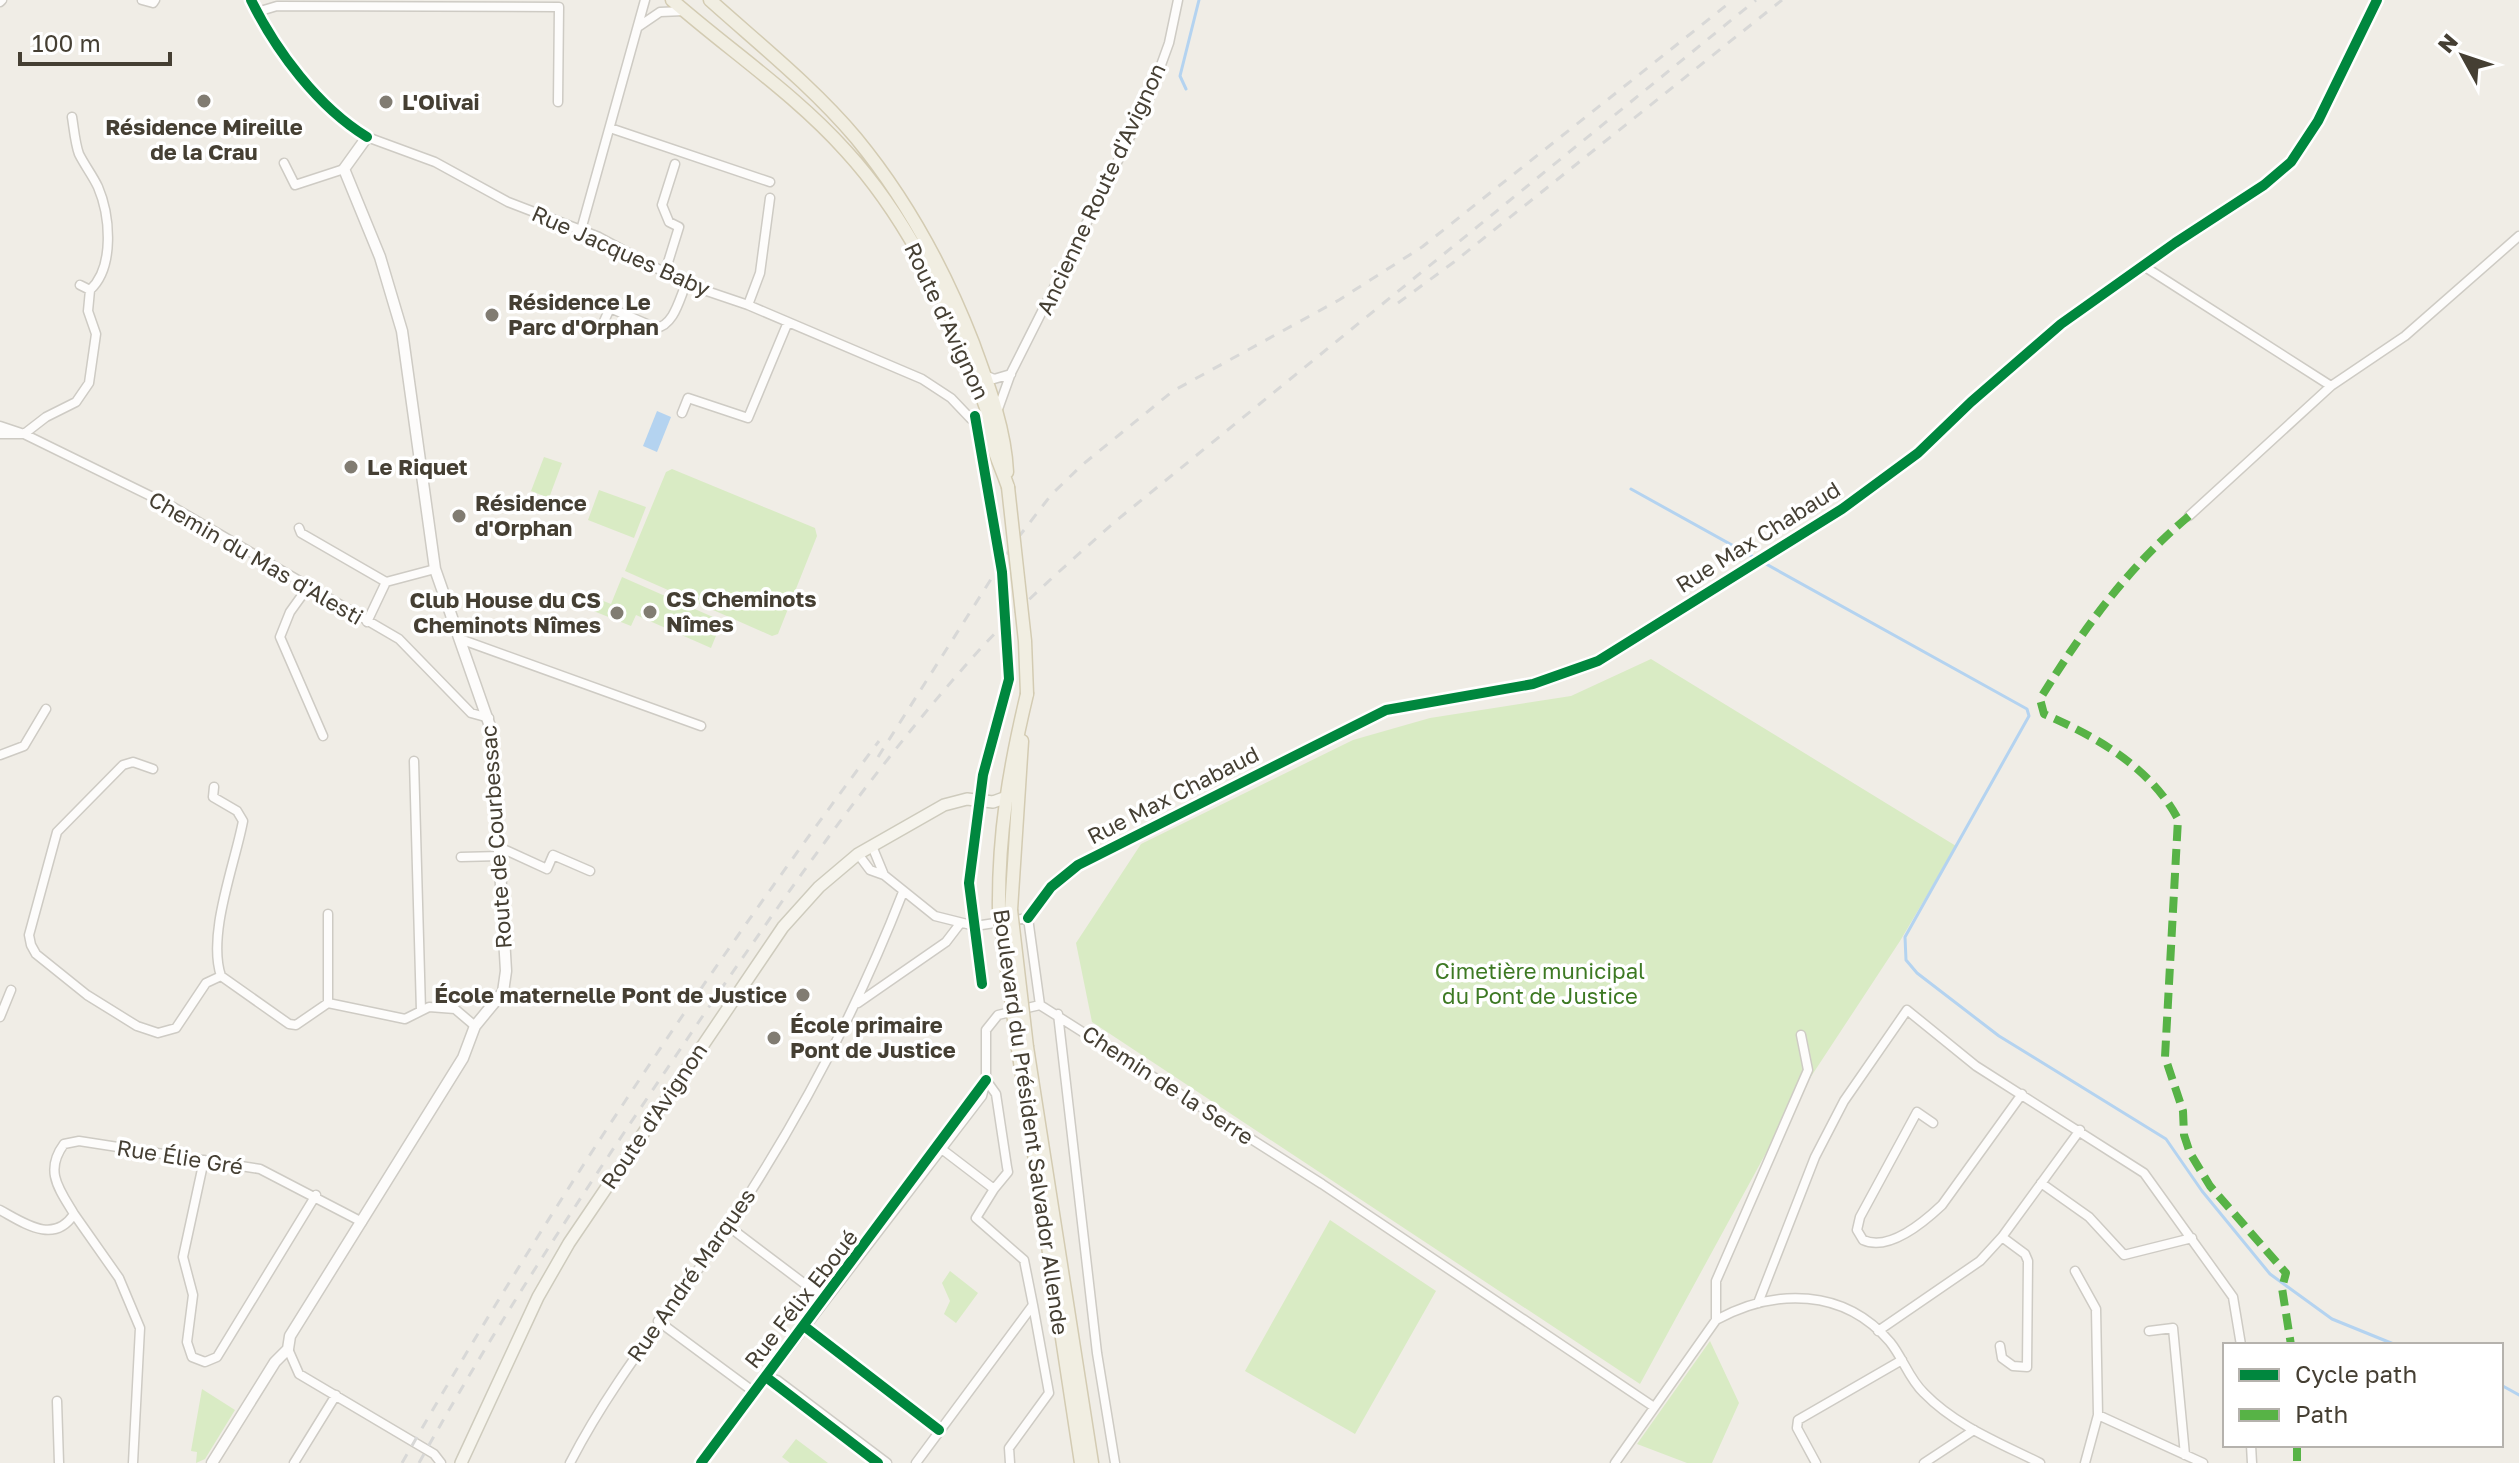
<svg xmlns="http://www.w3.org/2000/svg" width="2519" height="1463" font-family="'Golos Text',sans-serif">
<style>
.green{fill:#d9ebc4}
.water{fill:#b4d3f0}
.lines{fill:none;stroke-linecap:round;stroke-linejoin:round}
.stream{stroke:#b4d3f0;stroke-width:3}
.minor-casing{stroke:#cecbc4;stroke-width:11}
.tertiary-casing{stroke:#cecbc4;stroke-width:13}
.secondary-casing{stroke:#cecbbd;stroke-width:14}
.primary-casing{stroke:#d3cbb2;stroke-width:15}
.minor{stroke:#fdfcfb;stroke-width:8}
.tertiary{stroke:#fdfcfb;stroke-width:10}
.secondary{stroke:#f6f4ed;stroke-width:11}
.primary{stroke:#f1eee2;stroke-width:12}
.rail{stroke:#d8d8d7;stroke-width:3;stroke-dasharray:10 10;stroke-linecap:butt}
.primary-bridge-casing{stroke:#d3cbb2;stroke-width:15;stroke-linecap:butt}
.primary-bridge{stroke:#f1eee2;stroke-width:12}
.quiet{stroke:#57b346;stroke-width:8;stroke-dasharray:16 8;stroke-linecap:butt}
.cycleway-casing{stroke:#fff;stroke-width:15}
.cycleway{stroke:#00873e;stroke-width:10}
.poi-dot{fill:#817c72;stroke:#fff;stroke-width:3}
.labels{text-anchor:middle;stroke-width:7;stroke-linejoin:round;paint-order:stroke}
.poi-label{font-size:22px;font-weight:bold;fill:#453f33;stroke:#fff;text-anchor:start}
.street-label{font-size:22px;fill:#453f33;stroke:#fff}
.park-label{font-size:22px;fill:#3d7923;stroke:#fff}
</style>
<rect width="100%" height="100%" fill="#f0ede6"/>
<path class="green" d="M 544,457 L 562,463 L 549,498 L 531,491 Z
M 672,469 L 815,528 L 817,536 L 778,634 L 772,636 L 625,571 L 666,472 Z
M 599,490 L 646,507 L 634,538 L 588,520 Z
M 622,577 L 722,621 L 711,648 L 636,615 L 631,626 L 591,610 L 596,598 L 611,604 Z
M 1651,659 L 1956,846 L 1900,941 L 1791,1107 L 1640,1384 L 1092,1022 L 1076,943 L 1141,844 L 1353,740 L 1430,718 L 1571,696 Z
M 1330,1220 L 1436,1291 L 1355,1434 L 1245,1371 Z
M 950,1271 L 978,1293 L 956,1323 L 944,1314 L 950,1301 L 942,1283 Z
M 1710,1341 L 1739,1403 L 1712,1463 L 1687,1463 L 1637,1444 Z
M 202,1389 L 235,1410 L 205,1459 L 196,1463 L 197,1452 L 191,1451 Z
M 796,1439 L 828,1463 L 790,1463 L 782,1457 Z"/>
<path class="water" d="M 657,411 L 671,417 L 657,452 L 643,446 Z"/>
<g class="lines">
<path class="stream" d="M 1186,89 L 1180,76 L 1199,0
M 1631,489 L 2027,709 L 2029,716 L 1905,937 L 1906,960 L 1917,973 L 1999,1036 L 2166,1139 L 2202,1191 L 2270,1274 L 2332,1319 L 2396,1345
M 2501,1385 L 2519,1395"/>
<g class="minor-casing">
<path id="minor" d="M 142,0 L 153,3 L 155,0
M 0,2 L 2,0
M 257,12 L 277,6 L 559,7 L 558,102
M 638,27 L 660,12 L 684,11
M 72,117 C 74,129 75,143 79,154 C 85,166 93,176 98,187 C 110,215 115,267 90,290
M 610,128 L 770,182
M 367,137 L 435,162 L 508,202 L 599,237 L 686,284 L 748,305 L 922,379 L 951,398 L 971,419
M 284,163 L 295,185 L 344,169
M 581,230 L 645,0
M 2142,265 L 2331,386 L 2405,336 L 2519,236
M 665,272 L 679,227 L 669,222 L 662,205 L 675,164
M 748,305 L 760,273 L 770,198
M 601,328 L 610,308 L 656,328 C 674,325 679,300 686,284
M 985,375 L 994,379 L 1011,374
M 997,412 L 1011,373 L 1148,101 L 1169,43 L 1178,0
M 682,413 L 688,398 L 748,418 L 788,322
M 0,426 L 24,434 L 46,417 L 76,402 L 89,383 L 96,334 L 88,311 L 90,290 L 80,285
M 0,434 L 24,434 L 173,507 L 399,639 L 471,713 L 489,718
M 2189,516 L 2331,386
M 299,528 L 301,533 L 386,582
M 308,587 L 290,612 L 280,637 L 323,736
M 367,622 L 386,582 L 435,569
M 460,639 L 701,726
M 0,755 L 24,746 L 46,709
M 414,761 L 421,1011
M 153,769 L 133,762 L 123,765 L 57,832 L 29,935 L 31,945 L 36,954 L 87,995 L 137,1026 L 158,1033 L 176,1028 L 206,983 L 221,976 L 289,1024 L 296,1025 L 328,1003 L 405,1019 L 429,1007 L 455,1009 L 475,1026
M 214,787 L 213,797 L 237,811 L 243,821 C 235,864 207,934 221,976
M 872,846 L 884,875
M 499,847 L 547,869 L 553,855 L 590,871
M 858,854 L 870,870 L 884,875 L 935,916 L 975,926 L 1028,918
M 461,857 L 500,856
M 1028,918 L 1051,887 L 1078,865 L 1386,710 L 1533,684 L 1598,661 L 1842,509 L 1918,453 L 1971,402 L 2061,324 L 2175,243 L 2264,185 L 2291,162 L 2318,121 L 2377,0
M 1028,918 L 1040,1005
M 328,1003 L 328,914
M 858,1003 L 946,942 L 959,925
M 1040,1005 L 1322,1184 L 1654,1407
M 1058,1014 L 1097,1353 L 1115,1463
M 0,1017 L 11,990
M 986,1080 L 996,1094 L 1007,1167 L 1008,1172 L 994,1189
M 1933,1123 L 1917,1112 L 1860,1217 L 1857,1230 L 1863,1240 C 1889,1252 1924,1222 1942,1205 L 2022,1094
M 204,1160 L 183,1257 L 193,1295 L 187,1342 L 192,1357 L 205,1362 L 217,1357 L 316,1195
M 2041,1183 L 2089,1217 L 2124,1255 L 2192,1238
M 0,1210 C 24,1223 54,1245 74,1214 L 119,1278 L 140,1328 L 133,1463
M 74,1214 C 59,1189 44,1171 64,1144 L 79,1141 L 260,1169 L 362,1222
M 728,1226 L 826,1300
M 2075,1271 L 2096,1309 L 2098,1415 L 2085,1463
M 1758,1303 L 1815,1157 L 1844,1101 L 1907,1010 L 1976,1066 L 2144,1173 L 2233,1297 L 2241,1345
M 1716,1320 L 1716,1281 L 1808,1070 L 1801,1035
M 658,1321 L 754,1392
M 804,1326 L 939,1430
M 1878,1331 L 1980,1261 L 2002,1237 L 2080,1130
M 2149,1331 L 2173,1328 L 2185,1455
M 2000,1346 L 2002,1358 L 2013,1366 L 2027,1367 L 2028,1261 L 2025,1254 L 2002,1237
M 288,1349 L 299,1374 L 434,1454 L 441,1463
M 766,1377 L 777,1380 L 887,1463
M 57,1401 L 59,1463
M 2098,1415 L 2203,1463
M 2251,1445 L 2252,1463
M 294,1463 L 336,1395
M 570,1463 C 614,1377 676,1305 729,1225 C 798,1121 858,1008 903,892
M 701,1463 L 982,1096 L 986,1080 L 986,1030 L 998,1015 L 1040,1005
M 916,1463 L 1033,1305 L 1024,1260 L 976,1218 L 994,1189 L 939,1147
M 1010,1463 L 1009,1448 L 1049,1393 L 1033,1305
M 1615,1463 L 1716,1320 C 1775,1288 1844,1288 1890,1342 C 1903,1358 1909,1379 1924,1393 C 1956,1426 2000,1443 2040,1463
M 1816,1463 L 1797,1428 L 1798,1420 L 1902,1360
M 1924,1463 L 1974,1430"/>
</g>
<g class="tertiary-casing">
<path id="tertiary" d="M 212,1463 L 275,1362 L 288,1349 L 290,1336 L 463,1058 L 475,1026 L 503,992 L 506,971 L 492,732 L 435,569 L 402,331 L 380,257 L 344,169 L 367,137 C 318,107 276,51 251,0"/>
</g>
<g class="secondary-casing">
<path id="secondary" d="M 461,1463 L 538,1297 L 569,1243 L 783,927 L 819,887 L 858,854 L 944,805 L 967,799 L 993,802 L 1004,798"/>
</g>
<g class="primary-casing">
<path id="primary" d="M 672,0 C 729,50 795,94 846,151 C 911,222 954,315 985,405 C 991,420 991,437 995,452 C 999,464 1004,475 1008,487
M 710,0 C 759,44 813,87 856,138 C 907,200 944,268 973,343 C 988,384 1005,428 1007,472
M 1011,910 L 1022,741
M 999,912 C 998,835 1009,769 1027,694
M 1027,1047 L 1092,1463
M 1018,1049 L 1081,1463"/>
</g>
<use href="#minor" class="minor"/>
<use href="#tertiary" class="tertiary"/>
<use href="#secondary" class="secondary"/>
<use href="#primary" class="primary"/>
<path class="rail" d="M 1398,303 L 1454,262 L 1782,0
M 878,757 L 1014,543 L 1051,495 L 1082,465 L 1173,391 L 1339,300 L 1422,247 L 1733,0
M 402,1463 C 545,1213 706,972 879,741
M 419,1463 C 497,1322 587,1187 677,1054 C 767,921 859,787 965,666 C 1011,613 1065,566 1117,520 L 1756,0"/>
<g class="primary-bridge-casing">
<path id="primary-bridge" d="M 1008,487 L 1025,641 L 1027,694
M 1011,910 L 1027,1047
M 999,912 L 1018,1049"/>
</g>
<use href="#primary-bridge" class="primary-bridge"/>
<path class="quiet" d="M 2189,516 C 2127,568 2082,631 2040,699 L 2044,714 C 2097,737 2150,767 2178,819 L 2165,1057 L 2183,1111 L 2184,1135 L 2190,1153 L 2210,1186 L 2286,1273 L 2282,1288 L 2291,1345
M 2297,1445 L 2297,1463"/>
<g class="cycleway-casing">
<path id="cycleway" d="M 251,0 C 276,51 318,107 367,137
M 975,416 L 1002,572 L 1009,679 L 983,775 L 969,883 L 982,984
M 1028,918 L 1051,887 L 1078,865 L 1386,710 L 1533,684 L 1598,661 L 1842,509 L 1918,453 L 1971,402 L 2061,324 L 2175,243 L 2264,185 L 2291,162 L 2318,121 L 2377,0
M 804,1326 L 939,1430
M 766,1377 L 878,1463
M 701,1463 L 986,1080"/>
</g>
<use href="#cycleway" class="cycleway"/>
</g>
<g class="poi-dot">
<circle cx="204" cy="101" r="8"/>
<circle cx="386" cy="102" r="8"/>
<circle cx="492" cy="315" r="8"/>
<circle cx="351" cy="467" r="8"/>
<circle cx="459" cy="516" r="8"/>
<circle cx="650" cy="612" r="8"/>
<circle cx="617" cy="613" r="8"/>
<circle cx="803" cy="995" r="8"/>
<circle cx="774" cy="1038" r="8"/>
</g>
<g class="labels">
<g class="poi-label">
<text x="402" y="110">L'Olivai</text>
<text x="204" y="135" text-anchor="middle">Résidence Mireille<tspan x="204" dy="25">de la Crau</tspan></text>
<text x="508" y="310">Résidence Le<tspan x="508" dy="25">Parc d'Orphan</tspan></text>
<text x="367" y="475">Le Riquet</text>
<text x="475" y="511">Résidence<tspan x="475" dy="25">d'Orphan</tspan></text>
<text x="666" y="607">CS Cheminots<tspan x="666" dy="25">Nîmes</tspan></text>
<text x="601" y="608" text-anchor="end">Club House du CS<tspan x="601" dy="25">Cheminots Nîmes</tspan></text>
<text x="787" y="1003" text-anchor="end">École maternelle Pont de Justice</text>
<text x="790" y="1033">École primaire<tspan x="790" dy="25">Pont de Justice</tspan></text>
</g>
<g class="street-label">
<text transform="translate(1101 189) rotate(-65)" y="8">Ancienne Route d'Avignon</text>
<text transform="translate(621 251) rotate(24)" y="8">Rue Jacques Baby</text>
<text transform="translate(947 321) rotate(65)" y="8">Route d'Avignon</text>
<text transform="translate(1758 537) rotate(-32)" y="8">Rue Max Chabaud</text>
<text transform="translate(256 558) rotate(30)" y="8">Chemin du Mas d'Alesti</text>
<text transform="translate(1173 795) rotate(-27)" y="8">Rue Max Chabaud</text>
<text transform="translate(496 837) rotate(-94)" y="8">Route de Courbessac</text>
<text transform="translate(1168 1085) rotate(33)" y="8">Chemin de la Serre</text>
<text transform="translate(654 1116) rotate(-56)" y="8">Route d'Avignon</text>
<text transform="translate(1031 1122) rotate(82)" y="8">Boulevard du Président Salvador Allende</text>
<text transform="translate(180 1157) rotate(9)" y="8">Rue Élie Gré</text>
<text transform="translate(691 1275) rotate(-55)" y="8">Rue André Marques</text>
<text transform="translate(801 1299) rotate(-52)" y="8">Rue Félix Eboué</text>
</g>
<g class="park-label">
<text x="1540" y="979">Cimetière municipal<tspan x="1540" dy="25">du Pont de Justice</tspan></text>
</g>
</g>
<rect x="2223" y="1343" width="280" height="104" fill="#ffffff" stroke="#b5b2ad" stroke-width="2"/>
<rect x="2239" y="1369" width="40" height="12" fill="#00873e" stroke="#b5b2ad" stroke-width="2"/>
<text x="2295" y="1383" font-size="24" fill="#453f33">Cycle path</text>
<rect x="2239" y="1409" width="40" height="12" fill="#57b346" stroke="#b5b2ad" stroke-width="2"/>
<text x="2295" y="1423" font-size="24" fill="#453f33">Path</text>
<g transform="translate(2463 56) rotate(310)" stroke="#ffffff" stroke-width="6" paint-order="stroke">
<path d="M0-6L14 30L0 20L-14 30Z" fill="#453f33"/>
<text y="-12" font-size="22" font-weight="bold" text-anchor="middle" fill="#453f33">N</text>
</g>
<path d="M20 52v12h150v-12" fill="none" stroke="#453f33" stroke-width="4"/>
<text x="32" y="52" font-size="24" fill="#453f33" stroke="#ffffff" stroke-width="6" paint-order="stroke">100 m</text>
</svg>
